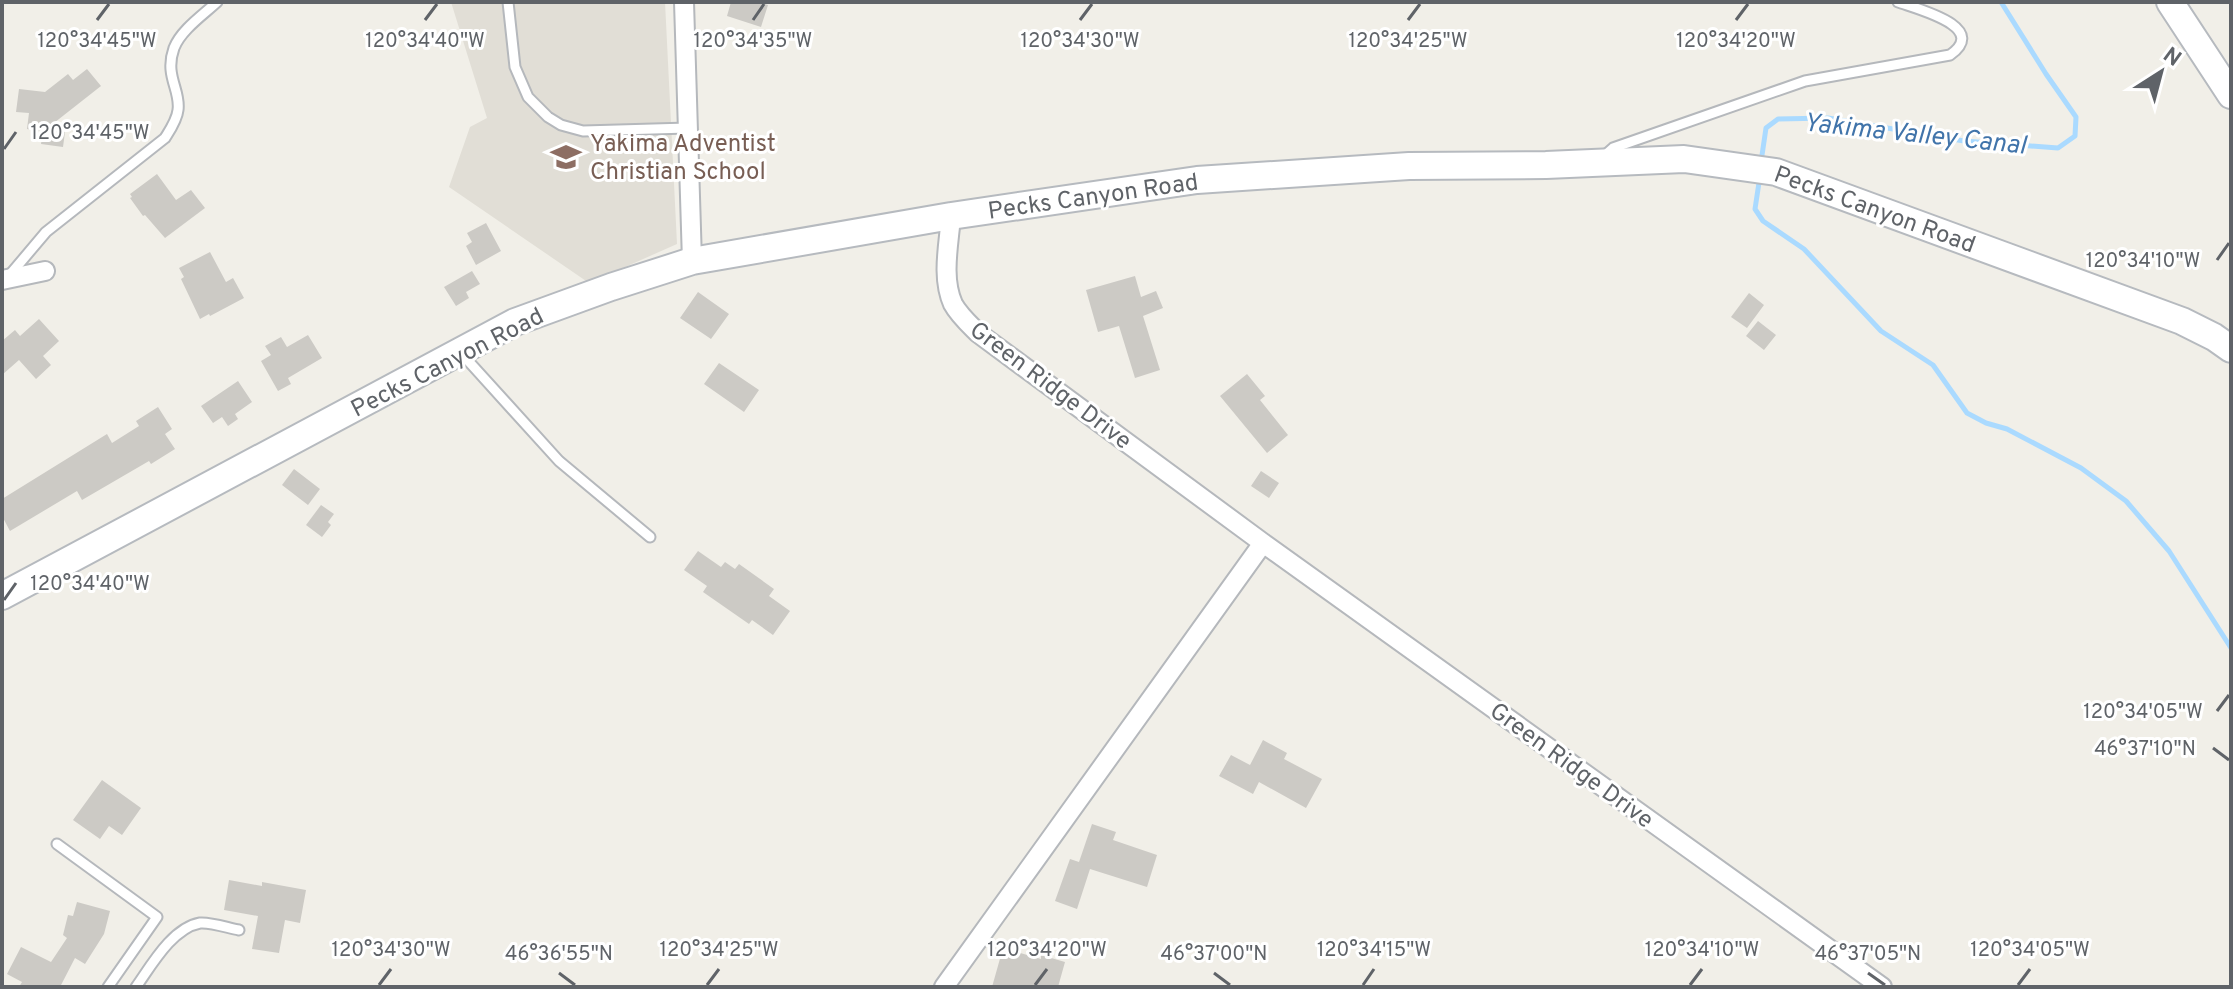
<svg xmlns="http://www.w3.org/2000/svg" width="2233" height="989" font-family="Overpass,sans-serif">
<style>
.education{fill:#e1ded6}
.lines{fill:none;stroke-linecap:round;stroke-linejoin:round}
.stream{stroke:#aadaff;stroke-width:5}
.building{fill:#cccac5}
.lane-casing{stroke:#b5b8bc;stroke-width:13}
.street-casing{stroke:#b5b8bc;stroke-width:22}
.secondary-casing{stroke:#b6babf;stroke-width:30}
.lane{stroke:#fff;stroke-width:9}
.street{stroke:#fff;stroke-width:18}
.secondary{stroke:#fff;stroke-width:26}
.ticks{fill:none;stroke:#5f6368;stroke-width:3}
.labels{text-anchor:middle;stroke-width:6;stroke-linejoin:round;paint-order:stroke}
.education-label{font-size:24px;fill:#785e54;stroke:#fff;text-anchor:start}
.street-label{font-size:24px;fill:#5f6368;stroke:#fff}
.water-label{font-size:26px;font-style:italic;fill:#4174aa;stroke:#fff}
.ticks-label{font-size:20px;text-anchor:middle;fill:#5f6368;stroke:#fff;stroke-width:6;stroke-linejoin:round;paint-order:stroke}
</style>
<rect width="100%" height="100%" fill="#f1efe8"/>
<path class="education" d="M 451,2 L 665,2 L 677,244 L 589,283 L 449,187 L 470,127 L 487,118 Z"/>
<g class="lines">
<path class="stream" d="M 1761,162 L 1766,128 L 1778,119 L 1828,118 L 1964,141 L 2058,148 L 2075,136 L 2076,117 L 2046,74 L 2001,2
M 1760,176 L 1755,209 L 1763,221 L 1804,249 L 1881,331 L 1933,365 L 1967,413 L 1986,423 L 2007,429 L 2081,468 L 2126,501 L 2169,551 L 2231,648"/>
</g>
<path class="building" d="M 731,2 L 757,2 L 768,5 L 761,27 L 727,16 Z
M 87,69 L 101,86 L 45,130 L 65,132 L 63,147 L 41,144 L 43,131 L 27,129 L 29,113 L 16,112 L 19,89 L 45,92 L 68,74 L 73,80 Z
M 157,174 L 176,200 L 191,190 L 205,208 L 165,238 L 145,215 L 143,216 L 130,198 L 132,197 L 130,194 Z
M 486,223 L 501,251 L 476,265 L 466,246 L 472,242 L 467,233 Z
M 210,252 L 226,282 L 233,278 L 244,298 L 210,316 L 209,314 L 200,319 L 181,279 L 184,277 L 179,268 Z
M 472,271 L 480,284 L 466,292 L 469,298 L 456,306 L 444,287 Z
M 1135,276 L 1141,297 L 1156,291 L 1163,308 L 1143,316 L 1160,370 L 1135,378 L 1119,326 L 1098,332 L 1086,290 Z
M 698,292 L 729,314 L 711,339 L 680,318 Z
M 1749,293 L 1764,305 L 1747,328 L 1731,317 Z
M 39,319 L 59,341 L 43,356 L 51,365 L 36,379 L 19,360 L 2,375 L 2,341 L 15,330 L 20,336 Z
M 1758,321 L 1776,335 L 1764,350 L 1746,336 Z
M 308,335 L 322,358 L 288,378 L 291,384 L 278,391 L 261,361 L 271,355 L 265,346 L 281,337 L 287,347 Z
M 719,363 L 759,390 L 744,412 L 704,384 Z
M 1247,374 L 1265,396 L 1260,400 L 1288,435 L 1267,453 L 1220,396 Z
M 238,381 L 252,402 L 235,414 L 238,419 L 228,426 L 222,417 L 213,423 L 201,406 Z
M 158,407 L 172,429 L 165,434 L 175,449 L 151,464 L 149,461 L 82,500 L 77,491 L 10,531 L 2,516 L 2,499 L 107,434 L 112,443 L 139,426 L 136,421 Z
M 294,469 L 320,489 L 308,505 L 282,485 Z
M 1261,471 L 1279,483 L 1269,498 L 1251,486 Z
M 321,505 L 334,514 L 328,522 L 331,525 L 322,537 L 306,525 Z
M 698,551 L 721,567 L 725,562 L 735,569 L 739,564 L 774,589 L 769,596 L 790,611 L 773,635 L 752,620 L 749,624 L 703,592 L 707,586 L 684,570 Z
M 1263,740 L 1287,753 L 1284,759 L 1322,779 L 1306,808 L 1259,782 L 1253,794 L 1219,776 L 1231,755 L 1250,765 Z
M 102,780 L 141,808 L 122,835 L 109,826 L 100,839 L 73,820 Z
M 1092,824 L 1116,832 L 1113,840 L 1157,855 L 1147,887 L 1090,869 L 1077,909 L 1055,901 L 1070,859 L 1079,862 Z
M 229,880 L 262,886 L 262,882 L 306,890 L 300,923 L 285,920 L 279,953 L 252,949 L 258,916 L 224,910 Z
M 77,902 L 110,911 L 104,934 L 85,964 L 75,958 L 60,987 L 19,987 L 22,982 L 7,974 L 21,947 L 51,962 L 67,938 L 63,935 L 68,915 L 73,916 Z
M 1003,948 L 1041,959 L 1041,955 L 1065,962 L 1058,987 L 992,987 Z"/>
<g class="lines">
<g class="lane-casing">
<path id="lane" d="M 508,2 L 515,67 L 528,97 L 548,117 L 561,125 L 583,131 L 688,128
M 1604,156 L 1613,148 L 1805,81 L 1950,55 C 1990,27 1917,9 1898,2
M 8,277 L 46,232 L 165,138 C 170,130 177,120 178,110 C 181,90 164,76 174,48 C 181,30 203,15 217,2
M 462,354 L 559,461 L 650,537
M 57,844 L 157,917 L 108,987
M 136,987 C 151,966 172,928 200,923 C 211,922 228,928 239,930"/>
</g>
<g class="street-casing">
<path id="street" d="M 684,2 L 692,261
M 951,216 C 949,244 941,277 953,304 C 959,315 969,324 978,333 L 1263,543 L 1882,987
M 2,280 L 45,271
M 944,987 L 1263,543"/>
</g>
<g class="secondary-casing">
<path id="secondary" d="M 2170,2 L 2231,95
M 2,596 L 515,322 L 611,287 L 692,261 L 951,216 L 1197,180 L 1409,166 L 1546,165 L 1684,159 L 1776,172 L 2182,321 L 2214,337 L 2231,349"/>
</g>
<use href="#lane" class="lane"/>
<use href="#street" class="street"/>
<use href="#secondary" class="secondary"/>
</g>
<path class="ticks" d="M 97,20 L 109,4M 425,20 L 437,4M 753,20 L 764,4M 1080,20 L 1092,4M 1408,20 L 1420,4M 1736,20 L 1748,4M 4,149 L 16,132M 2217,260 L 2229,243M 4,600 L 16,583M 2217,711 L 2229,695M 2213,748 L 2229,760M 559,973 L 575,985M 1214,973 L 1230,985M 1868,973 L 1885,985M 379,985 L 391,969M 707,985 L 719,969M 1035,985 L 1047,969M 1363,985 L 1374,969M 1690,985 L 1702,969M 2018,985 L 2030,969"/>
<defs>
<g id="school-bare" transform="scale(2.4)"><path d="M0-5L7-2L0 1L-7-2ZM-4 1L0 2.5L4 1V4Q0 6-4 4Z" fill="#8d6e63" stroke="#fff" stroke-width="2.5" paint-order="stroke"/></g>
</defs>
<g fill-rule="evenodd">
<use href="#school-bare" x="566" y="157"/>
</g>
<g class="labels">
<g class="education-label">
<text x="590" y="151">Yakima Adventist<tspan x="590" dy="28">Christian School</tspan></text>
</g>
<g class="street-label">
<text transform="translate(1093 196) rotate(-8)" y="8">Pecks Canyon Road</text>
<text transform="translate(1875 209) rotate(20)" y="8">Pecks Canyon Road</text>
<text transform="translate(447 362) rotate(-27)" y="8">Pecks Canyon Road</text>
<text transform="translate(1051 385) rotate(37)" y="8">Green Ridge Drive</text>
<text transform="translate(1572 765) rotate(36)" y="8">Green Ridge Drive</text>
</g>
<g class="water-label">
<text transform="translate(1915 133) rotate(6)" y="9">Yakima Valley Canal</text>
</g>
</g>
<g class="ticks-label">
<text x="97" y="47">120°34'45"W</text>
<text x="425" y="47">120°34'40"W</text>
<text x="753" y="47">120°34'35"W</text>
<text x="1080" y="47">120°34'30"W</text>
<text x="1408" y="47">120°34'25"W</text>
<text x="1736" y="47">120°34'20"W</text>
<text x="90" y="139">120°34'45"W</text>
<text x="2143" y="267">120°34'10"W</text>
<text x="90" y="590">120°34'40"W</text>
<text x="2143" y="718">120°34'05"W</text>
<text x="2145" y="755">46°37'10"N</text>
<text x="391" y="956">120°34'30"W</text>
<text x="719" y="956">120°34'25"W</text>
<text x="1047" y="956">120°34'20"W</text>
<text x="1374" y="956">120°34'15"W</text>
<text x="1702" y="956">120°34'10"W</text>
<text x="2030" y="956">120°34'05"W</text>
<text x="559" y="960">46°36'55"N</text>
<text x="1214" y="960">46°37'00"N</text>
<text x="1868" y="960">46°37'05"N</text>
</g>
<rect width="2233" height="989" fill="none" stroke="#5f6368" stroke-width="8"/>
<g transform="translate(2161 72) rotate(36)" stroke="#ffffff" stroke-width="6" paint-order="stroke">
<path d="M0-6L14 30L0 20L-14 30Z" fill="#5f6368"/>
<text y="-12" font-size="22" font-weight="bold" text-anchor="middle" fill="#5f6368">N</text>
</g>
</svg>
